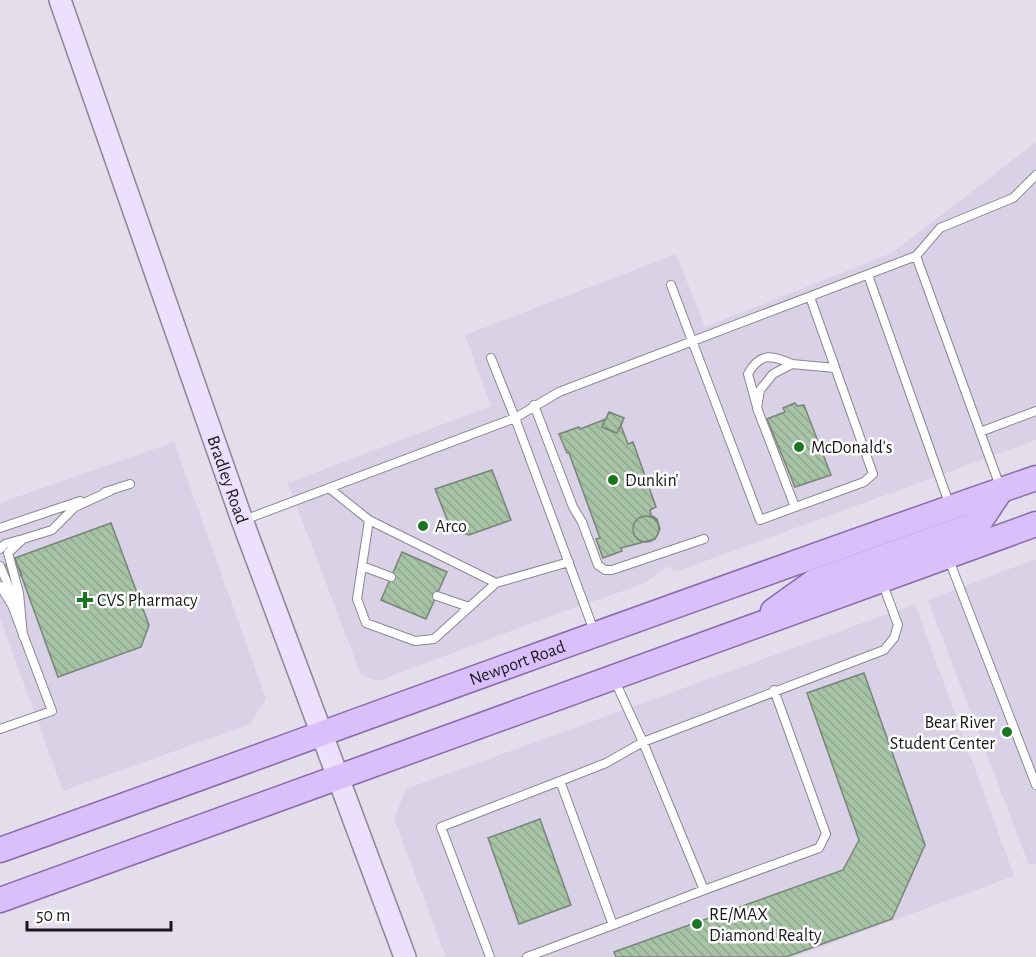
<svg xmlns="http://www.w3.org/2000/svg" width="1036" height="957" font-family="'Alegreya Sans',sans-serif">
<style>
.built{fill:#d9d1e6}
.building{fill:url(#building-back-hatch);stroke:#798478;stroke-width:1.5}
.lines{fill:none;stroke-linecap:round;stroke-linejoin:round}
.lane-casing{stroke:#8b8694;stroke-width:10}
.secondary-casing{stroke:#8b8694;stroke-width:24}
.primary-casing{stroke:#876aaa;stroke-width:27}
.lane{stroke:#fff;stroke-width:8}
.secondary{stroke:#ece0fc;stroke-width:21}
.primary{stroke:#dac0fa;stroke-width:24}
.poi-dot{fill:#1b7624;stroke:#fff;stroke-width:2}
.labels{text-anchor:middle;stroke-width:5;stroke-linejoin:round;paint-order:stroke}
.poi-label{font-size:18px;fill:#1a181d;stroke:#fff;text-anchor:start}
.street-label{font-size:18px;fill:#1a181d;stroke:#fff}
</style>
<defs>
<pattern id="building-back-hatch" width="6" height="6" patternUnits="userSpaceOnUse" patternTransform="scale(1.5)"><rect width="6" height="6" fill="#a7c3a6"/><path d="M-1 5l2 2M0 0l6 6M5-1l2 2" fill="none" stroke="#8fa78e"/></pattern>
</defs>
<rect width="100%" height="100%" fill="#e3ddec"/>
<path class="built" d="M 1036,142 L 1036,440 L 675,572 L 669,566 L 643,584 L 556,614 L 378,681 L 361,675 L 288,483 L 491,406 L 465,335 L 676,254 L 705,327 L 892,253 Z
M 174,442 L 266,699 L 250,724 L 63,791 L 0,618 L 0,503 Z
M 1036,559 L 1036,864 L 1029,865 L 928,600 Z
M 915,604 L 1014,876 L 794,957 L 446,957 L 394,819 L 406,789 Z"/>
<path class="building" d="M 795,403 L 797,406 L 804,405 L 831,475 L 795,487 L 767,419 L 785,412 L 783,408 Z
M 609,412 L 624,418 L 621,426 L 628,444 L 633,442 L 656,507 L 650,510 L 651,515 L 657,519 L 660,529 L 655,539 L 621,548 L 622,551 L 603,558 L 596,539 L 600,538 L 569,453 L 567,453 L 559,434 L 579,427 L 580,429 L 606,419 Z
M 609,412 L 624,418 L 617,433 L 602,427 Z
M 492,470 L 511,520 L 469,535 L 451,529 L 435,489 Z
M633 529a13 13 0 1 1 26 0a13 13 0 1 1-26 0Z
M 111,523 L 149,625 L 141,647 L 58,677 L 15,558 Z
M 402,552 L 447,572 L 426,619 L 381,600 Z
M 16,561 L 22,575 L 4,582 L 0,567 Z
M 864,673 L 925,845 L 892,919 L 786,957 L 616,957 L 614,952 L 843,870 L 859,840 L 807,693 Z
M 540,819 L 571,905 L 519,924 L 488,838 Z"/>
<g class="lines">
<g class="lane-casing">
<path id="lane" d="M 916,256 L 1001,489
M 868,275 L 950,506
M 671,285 L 760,520 L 864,482 L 873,474 L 810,297
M 491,358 L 515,418 L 559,392 L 916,256 L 940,228 L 1013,198 L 1036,175
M 534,405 L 573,507 L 582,522 L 598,565 L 605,570 L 612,570 L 704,539
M 757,407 L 748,374 C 760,352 772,355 792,364
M 980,432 L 1036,411
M 329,488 L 369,520 L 496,583 L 569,562
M 105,492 L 130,484
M 795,507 L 757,408 L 760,390 L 773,374 L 792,364 L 835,368
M 244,520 L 515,418 L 594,631
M 369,520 L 357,599 L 366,623 L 415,641 L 434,639 L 496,583
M 0,528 L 80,501
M 0,549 L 5,544 L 19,540
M 949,560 L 1036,785
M 0,566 L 17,606
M 362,566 L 391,577
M 0,586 L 12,605 L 52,711 L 0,729
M 437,596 L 469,607
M 23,636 L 19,593 L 8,553 L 23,539 L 52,530 L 75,507 L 110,491
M 614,679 L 643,742 L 606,763 L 560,781 L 613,925 L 704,890
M 774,690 L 826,834 L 819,848 L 704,890 L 643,742 L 884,650 L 894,638 L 898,625 L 882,582
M 490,957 L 441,827 L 560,781
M 527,957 L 613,925"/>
</g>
<g class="secondary-casing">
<g id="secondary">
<path id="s1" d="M 60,0 L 242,520 L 405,957"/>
</g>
</g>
<g class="primary-casing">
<g id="primary">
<path d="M 773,611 L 815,581 L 979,523 L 1001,490"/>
<path id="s2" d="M 0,850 C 346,726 689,598 1036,478"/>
<path d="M 0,900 L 1036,524"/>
</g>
</g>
<use href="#lane" class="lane"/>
<use href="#secondary" class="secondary"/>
<use href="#primary" class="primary"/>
</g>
<g class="poi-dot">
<circle cx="799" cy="447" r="6"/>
<circle cx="613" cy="480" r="6"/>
<circle cx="423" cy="526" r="6"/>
<path d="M82 591h6v6h6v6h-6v6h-6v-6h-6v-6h6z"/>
<circle cx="1007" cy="732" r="6"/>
<circle cx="697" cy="924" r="6"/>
</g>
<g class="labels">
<g class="poi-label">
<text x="811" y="453">McDonald's</text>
<text x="625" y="486">Dunkin'</text>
<text x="435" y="532">Arco</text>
<text x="97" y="606">CVS Pharmacy</text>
<text x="995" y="728" text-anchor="end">Bear River<tspan x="995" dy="21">Student Center</tspan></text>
<text x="709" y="920">RE/MAX<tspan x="709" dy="21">Diamond Realty</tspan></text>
</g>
<g class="street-label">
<text dy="6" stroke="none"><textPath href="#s1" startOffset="508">Bradley Road</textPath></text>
<text dy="6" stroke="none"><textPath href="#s2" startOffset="550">Newport Road</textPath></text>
</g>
</g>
<path d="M27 921v9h144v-9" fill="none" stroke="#1a181d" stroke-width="3"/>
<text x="36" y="921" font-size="18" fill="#1a181d" stroke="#ffffff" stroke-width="4.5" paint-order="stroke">50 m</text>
</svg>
